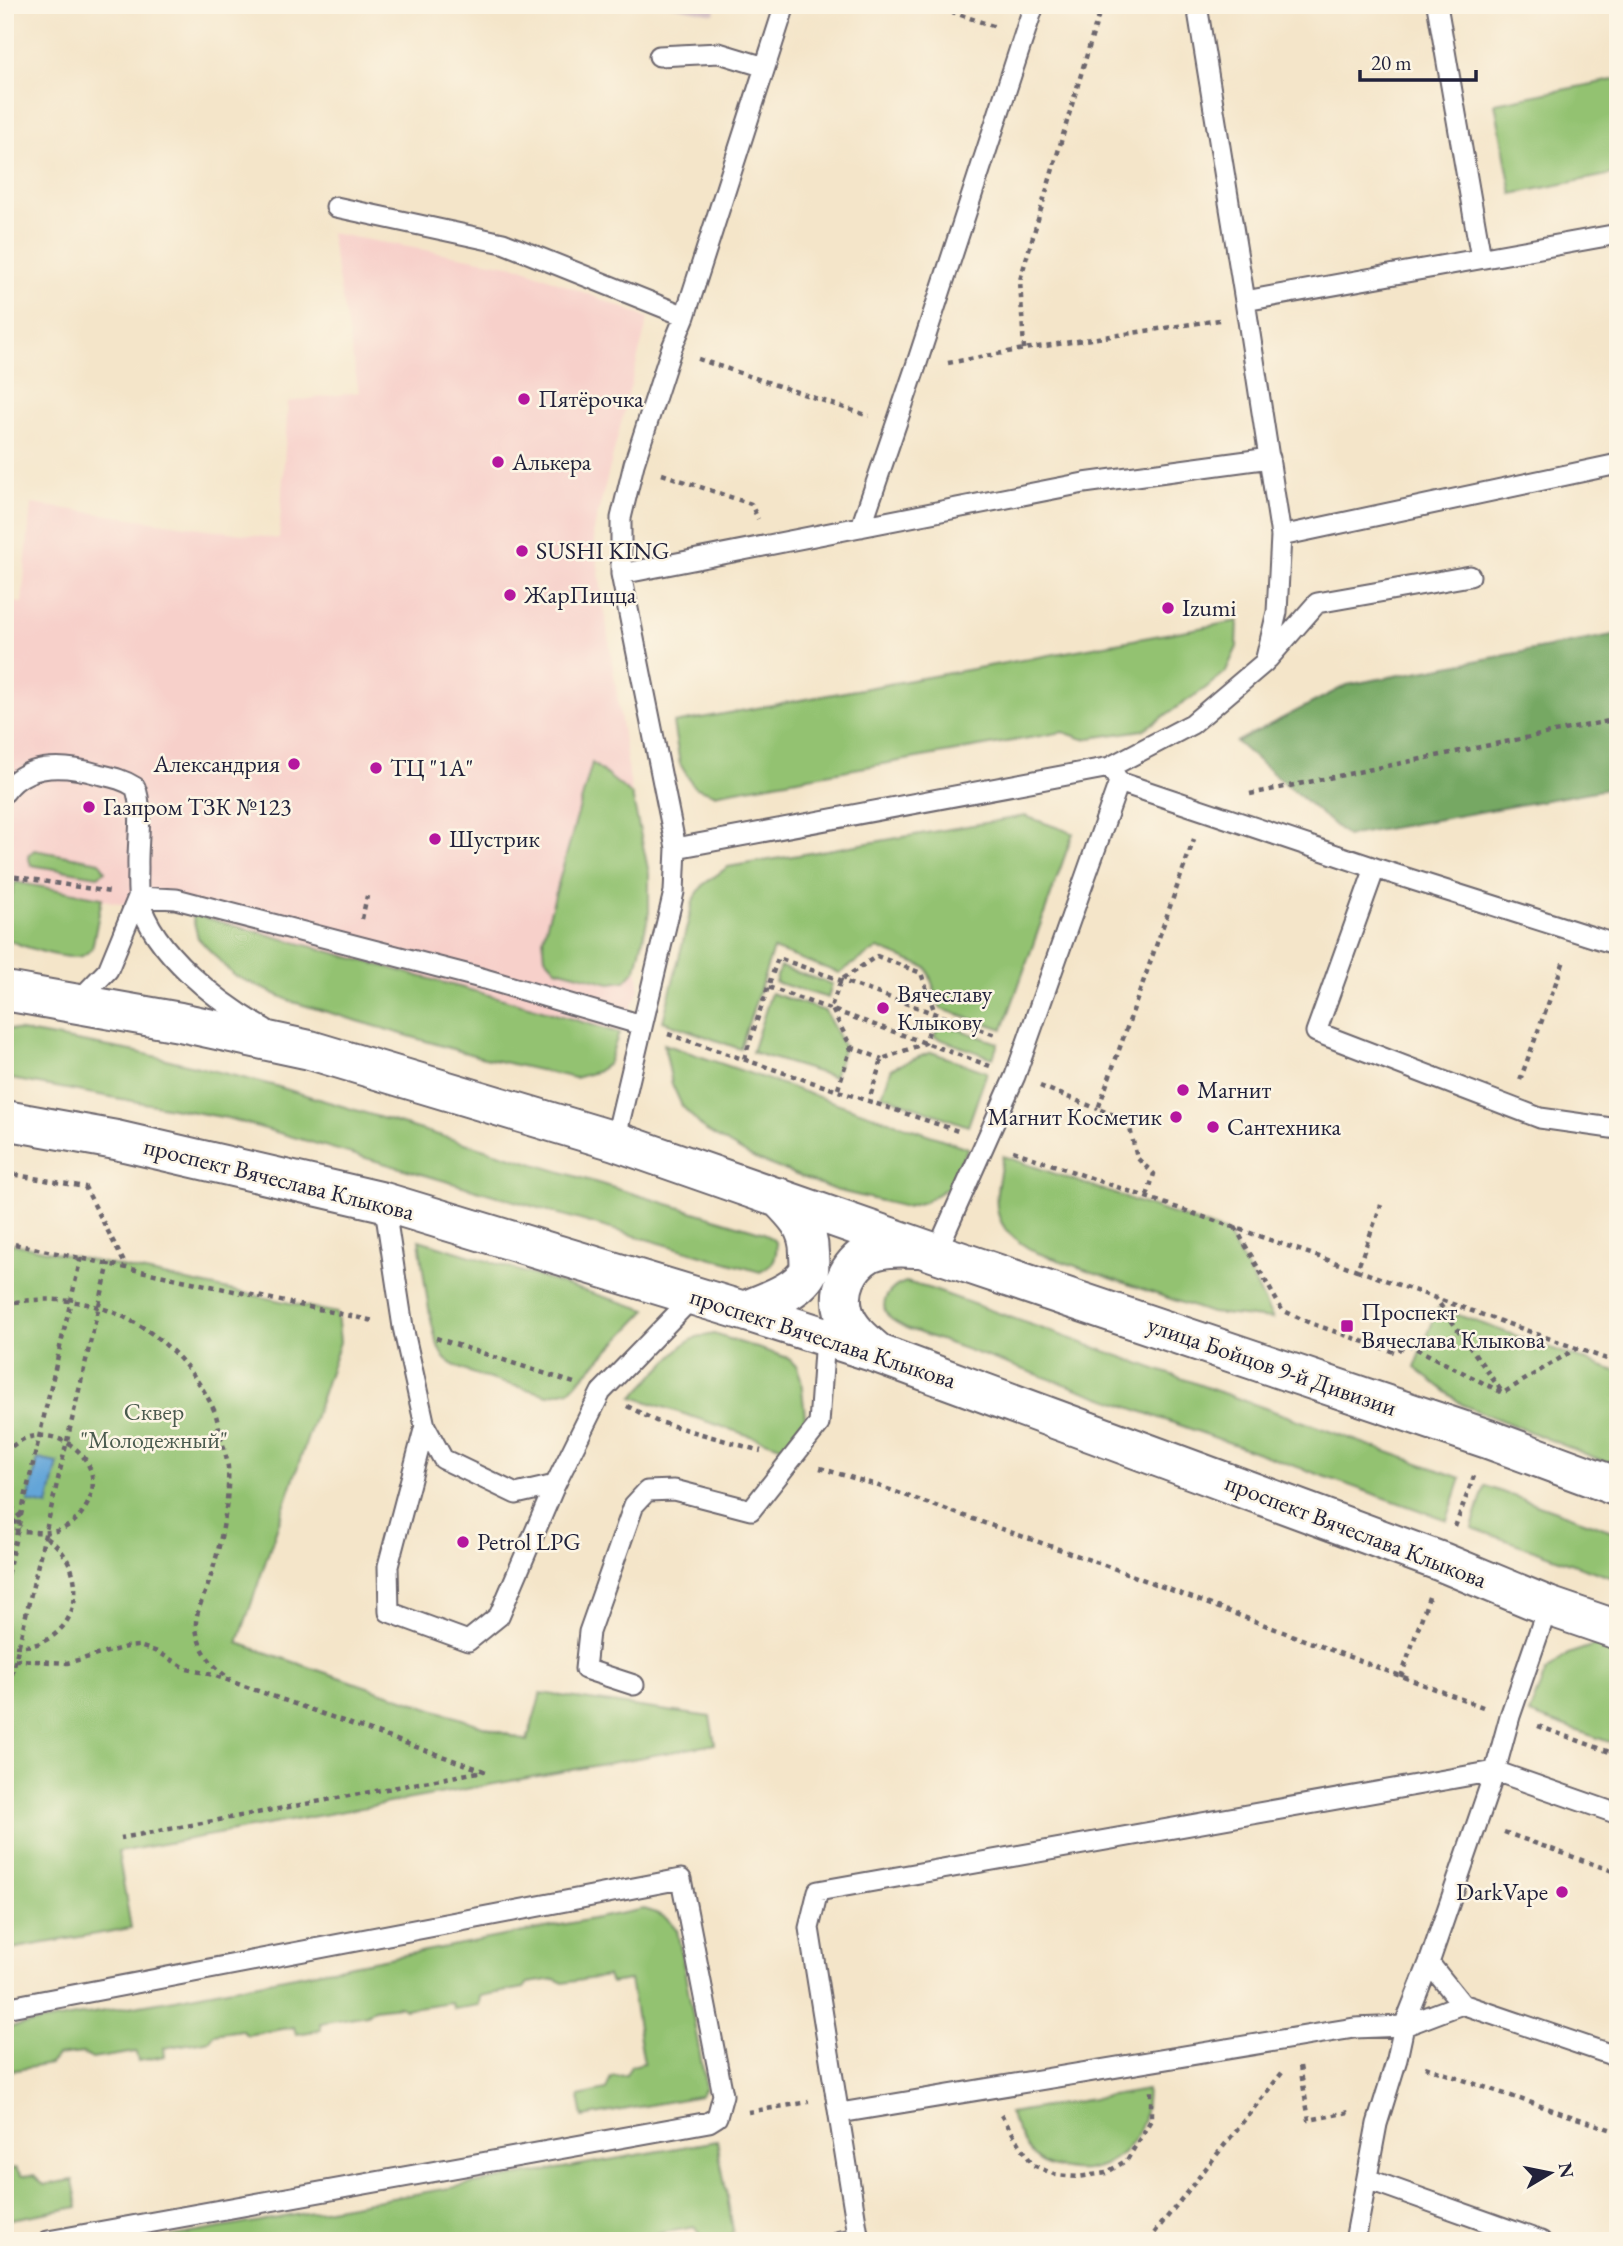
<svg xmlns="http://www.w3.org/2000/svg" width="1623" height="2246" font-family="'EB Garamond',serif">
<style>
.built{fill:#f7d0ca}
.industrial{fill:#d2bec2}
.green{fill:#93c271;stroke:#5a7256;stroke-width:2}
.forest{fill:#76a863;stroke:#4c654f;stroke-width:2}
.water{fill:#64a5d8;stroke:#43648a;stroke-width:2}
.lines{fill:none;stroke-linecap:round;stroke-linejoin:round}
.service-casing{stroke:#6c666d;stroke-width:23}
.primary-casing{stroke:#6c666d;stroke-width:42}
.path{stroke:#6c666d;stroke-width:4.5;stroke-dasharray:5 5;stroke-linecap:butt}
.service{stroke:#fff;stroke-width:19}
.primary{stroke:#fff;stroke-width:38}
.poi-dot{fill:#b5179e;stroke:#fcf5e5;stroke-width:2.5}
.labels{text-anchor:middle;stroke-width:5;stroke-linejoin:round;paint-order:stroke}
.poi-label{font-size:24px;fill:#22223b;stroke:#fcf5e5;text-anchor:start}
.street-label{font-size:24px;fill:#22223b;stroke:#fcf5e5}
.park-label{font-size:24px;fill:#4a5a4e;stroke:#fcf5e5}
</style>
<rect width="100%" height="100%" fill="#fcf5e5"/>
<filter id="ink" filterUnits="userSpaceOnUse"><feTurbulence type="fractalNoise" baseFrequency=".0143" numOctaves="2"/><feDisplacementMap in="SourceGraphic" scale="14" xChannelSelector="R" yChannelSelector="G"/><feConvolveMatrix kernelMatrix="1 2 1 2 8 2 1 2 1" color-interpolation-filters="sRGB"/></filter>
<filter id="wash" filterUnits="userSpaceOnUse"><feTurbulence type="fractalNoise" baseFrequency=".00686" numOctaves="4" result="noise"/><feDisplacementMap in="SourceGraphic" scale="28" xChannelSelector="R" yChannelSelector="G"/><feGaussianBlur stdDeviation="1.57" result="paint"/><feColorMatrix in="noise" values="0 0 0 0 0 0 0 0 0 0 0 0 0 0 0 0 0 1.4 0 .05"/><feComposite in="paint" operator="in"/></filter>
<g filter="url(#wash)">
<rect width="100%" height="100%" fill="#f4e5c9"/>
<path class="built" d="M 330,233 L 520,267 L 648,318 L 593,533 L 632,795 L 592,763 L 625,981 L 636,969 L 640,988 L 619,1033 L 525,1005 L 192,914 L 128,905 L 5,880 L 5,601 L 22,603 L 31,504 L 279,539 L 288,402 L 359,392 Z"/>
<path class="industrial" d="M 665,5 L 717,5 L 714,14 Z"/>
<path class="green" d="M 1618,79 L 1618,173 L 1512,194 L 1495,103 Z
M 1238,621 L 1237,647 L 1226,671 L 1206,688 L 1143,730 L 1083,739 L 1063,732 L 714,794 L 694,787 L 680,764 L 673,723 Z
M 592,763 L 632,795 L 649,873 L 649,913 L 636,969 L 625,981 L 610,983 L 556,969 L 545,957 L 543,938 Z
M 1025,816 L 1073,833 L 1003,1029 L 941,1009 L 927,968 L 878,948 L 839,973 L 773,949 L 740,1049 L 663,1021 L 694,898 L 704,884 L 728,867 Z
M 34,850 L 100,862 L 105,871 L 98,876 L 31,865 L 28,856 Z
M 15,882 L 102,898 L 92,949 C 89,951 86,954 82,956 C 64,961 22,946 5,939 L 5,921 Z
M 192,914 L 525,1005 L 619,1033 L 608,1064 L 596,1072 L 575,1078 L 480,1057 L 293,1002 L 233,975 L 198,938 Z
M 780,967 L 832,984 L 828,998 L 775,982 Z
M 771,993 L 825,1011 L 844,1047 L 834,1077 L 752,1052 Z
M 940,1023 L 998,1043 L 993,1058 L 934,1037 Z
M 5,1028 L 137,1052 L 272,1085 L 764,1233 L 776,1242 C 778,1257 773,1266 760,1272 L 227,1118 L 5,1078 Z
M 664,1044 L 968,1148 L 947,1188 L 924,1202 L 906,1207 L 835,1190 L 755,1159 L 705,1130 L 682,1106 L 672,1084 Z
M 931,1052 L 987,1072 L 968,1126 L 882,1095 L 892,1068 Z
M 1003,1156 L 1226,1232 L 1253,1279 L 1273,1319 L 1211,1313 L 1035,1252 C 987,1225 994,1204 1003,1156 Z
M 419,1240 L 647,1310 L 570,1390 L 548,1395 C 523,1387 465,1376 446,1360 C 430,1345 423,1265 419,1240 Z
M 5,1242 L 337,1313 L 340,1342 L 238,1643 L 527,1741 L 541,1693 L 710,1717 L 715,1744 L 118,1852 L 131,1928 L 5,1950 Z
M 906,1282 L 931,1289 L 1461,1478 L 1447,1520 L 906,1328 C 901,1325 894,1322 890,1318 C 876,1303 890,1287 906,1282 Z
M 1438,1308 L 1618,1372 L 1618,1467 L 1463,1405 L 1415,1368 Z
M 714,1334 L 788,1358 L 797,1367 L 801,1379 L 806,1426 L 800,1436 L 783,1447 L 633,1397 L 683,1345 L 697,1337 Z
M 1485,1486 L 1618,1533 L 1618,1580 L 1472,1528 Z
M 1597,1644 L 1618,1649 L 1618,1745 L 1529,1714 L 1546,1671 L 1568,1654 Z
M 644,1909 C 659,1913 668,1917 677,1930 L 704,2076 L 705,2088 L 700,2096 L 583,2117 L 579,2096 L 606,2090 L 611,2077 L 626,2075 L 631,2066 L 644,2063 L 630,1980 L 611,1983 L 608,1976 L 563,1983 L 555,1979 L 528,1983 L 524,1988 L 480,1996 L 479,2005 L 454,2009 L 450,2002 L 405,2009 L 399,2006 L 374,2009 L 367,2015 L 320,2023 L 321,2030 L 296,2034 L 294,2027 L 247,2035 L 241,2030 L 214,2034 L 210,2040 L 164,2048 L 165,2056 L 138,2061 L 136,2052 L 92,2059 L 83,2053 L 57,2056 L 50,2064 L 5,2072 L 5,2028 L 175,1999 Z
M 1147,2090 C 1146,2100 1146,2112 1143,2122 C 1132,2151 1104,2174 1072,2170 C 1060,2168 1047,2167 1037,2159 C 1024,2149 1017,2127 1009,2113 Z
M 717,2141 L 733,2230 L 729,2241 L 706,2241 L 695,2227 L 616,2241 L 146,2241 Z
M 15,2168 L 22,2176 L 34,2175 L 44,2185 L 73,2180 L 78,2207 L 5,2220 L 5,2170 Z"/>
<path class="forest" d="M 1618,634 L 1618,787 L 1347,836 L 1236,742 L 1347,685 Z"/>
<path class="water" d="M 38,1459 L 58,1463 L 48,1506 L 28,1502 Z"/>
</g>
<g filter="url(#ink)">
<g class="lines">
<g class="service-casing">
<path id="service" d="M 1197,5 L 1245,301
M 1437,5 L 1481,258
M 659,56 L 719,53 L 765,67
M 336,207 L 503,243 L 685,316
M 861,527 L 915,369 L 1034,5
M 1281,536 L 1618,464
M 621,574 L 1084,483 L 1270,458
M 1268,659 L 1317,603 L 1470,576
M 1119,782 L 1375,868 L 1316,1032 L 1540,1118 L 1618,1129
M 5,792 C 27,761 66,765 98,774 C 111,777 123,779 135,787 C 144,807 137,844 138,867 C 138,878 137,890 139,900 C 154,953 218,1002 265,1029
M 676,848 L 1110,767 L 1192,724 L 1265,662 L 1277,612 L 1281,536 L 1245,301 L 1618,234
M 1375,868 L 1618,945
M 76,1003 L 108,970 L 138,897 L 176,899 L 485,979 L 642,1025
M 615,1141 L 674,892 L 676,848 L 621,574 L 621,518 L 634,464 L 671,350 L 685,316 L 785,5
M 384,1202 L 403,1327 L 425,1426 L 443,1459 L 516,1494 L 555,1485 L 601,1392 L 695,1295
M 936,1253 L 1015,1076 L 1119,782 L 1113,771
M 425,1426 L 388,1566 L 389,1612 L 468,1641 L 499,1616 L 555,1485
M 634,1685 L 585,1669 L 589,1632 L 634,1505 L 647,1491 L 674,1490 L 751,1510 L 819,1424 L 825,1337
M 1429,1963 L 1462,2004
M 5,2008 L 681,1879 L 723,2095 L 717,2117 L 709,2122 L 48,2241
M 840,2113 L 1354,2028 L 1404,2026 L 1462,2004 L 1618,2057
M 1367,2179 L 1541,2241
M 840,2241 L 859,2238
M 859,2241 L 809,1928 L 818,1891 L 1495,1771 L 1618,1814
M 1355,2241 L 1377,2124 L 1397,2059 L 1404,2026 L 1429,1963 L 1495,1771 L 1510,1716 L 1548,1606"/>
</g>
<g class="primary-casing">
<path id="primary" d="M 5,991 L 180,1022 L 310,1050 L 615,1141 L 936,1253 L 1488,1439 L 1618,1487
M 5,1120 L 116,1140 L 384,1202 L 744,1311 L 879,1354 L 1442,1562 L 1548,1606 L 1618,1630
M 744,1311 C 764,1302 799,1292 809,1270 C 810,1265 809,1258 809,1253 C 809,1228 795,1214 778,1197
M 879,1354 C 865,1342 850,1331 844,1313 C 837,1290 848,1265 869,1253 C 883,1246 902,1247 917,1248"/>
</g>
<path class="path" d="M 932,5 L 996,27
M 1024,349 L 1020,280 L 1098,17 L 1089,5
M 698,359 L 869,416
M 948,363 L 1024,349 L 1219,320
M 662,474 L 751,504 L 758,519
M 1250,794 L 1618,719
M 5,875 L 110,892
M 362,919 L 367,896
M 668,1034 L 958,1131
M 851,1047 L 882,1059
M 744,1059 L 768,987
M 990,1066 L 768,987 L 778,958 L 998,1036
M 1520,1080 L 1565,958
M 1040,1086 L 1098,1109
M 838,1089 L 851,1047 L 831,1007 L 841,980 L 877,956 L 921,973 L 935,1013 L 925,1043 L 882,1059 L 869,1100
M 1013,1151 L 1357,1270 L 1381,1205
M 5,1173 L 85,1187 L 126,1266
M 1147,1196 L 1154,1174 L 1137,1158 L 1128,1120 L 1098,1109 L 1194,839
M 1235,1227 L 1282,1310 L 1310,1323 L 1394,1352 L 1409,1345 L 1503,1393 L 1577,1348
M 5,1242 L 374,1321
M 1357,1270 L 1618,1363
M 1434,1296 L 1502,1392
M 5,1304 C 94,1285 175,1328 214,1410 C 218,1419 219,1431 222,1441 C 224,1449 227,1459 228,1467 C 230,1503 220,1548 209,1582 C 205,1594 197,1609 196,1622 C 195,1645 212,1667 230,1679
M 436,1338 L 574,1383
M 627,1406 L 656,1421 L 761,1451
M 5,1454 C 39,1409 114,1455 87,1505 C 81,1516 72,1526 59,1530 C 42,1536 23,1528 5,1532
M 820,1468 L 873,1484 L 1110,1567 L 1483,1707
M 5,1498 L 21,1518
M 5,1514 L 21,1527
M 1455,1527 L 1474,1476
M 5,1544 L 12,1553
M 5,1584 L 81,1257
M 5,1645 C 16,1646 26,1647 37,1644 C 87,1627 86,1561 45,1537
M 5,1659 L 67,1663 L 126,1647 L 139,1646 L 158,1652 L 187,1669 L 213,1675 L 484,1771 L 121,1838
M 1401,1677 L 1429,1597
M 5,1704 L 109,1263
M 1538,1726 L 1618,1755
M 1504,1832 L 1618,1873
M 1300,2066 L 1309,2120 L 1349,2112
M 1425,2067 L 1618,2132
M 748,2112 L 809,2102
M 1001,2115 L 1033,2165 L 1056,2175 L 1078,2177 L 1106,2173 L 1127,2160 L 1151,2120 L 1151,2090
M 1148,2241 L 1285,2069"/>
<use href="#service" class="service"/>
<use href="#primary" class="primary"/>
</g>
</g>
<g class="poi-dot">
<circle cx="524" cy="399" r="7"/>
<circle cx="498" cy="462" r="7"/>
<circle cx="522" cy="551" r="7"/>
<circle cx="510" cy="595" r="7"/>
<circle cx="1168" cy="608" r="7"/>
<circle cx="294" cy="764" r="7"/>
<circle cx="376" cy="768" r="7"/>
<circle cx="89" cy="807" r="7"/>
<circle cx="435" cy="839" r="7"/>
<circle cx="883" cy="1008" r="7"/>
<circle cx="1183" cy="1090" r="7"/>
<circle cx="1176" cy="1117" r="7"/>
<circle cx="1213" cy="1127" r="7"/>
<rect x="1340" y="1319" width="14" height="14" rx="3.5"/>
<circle cx="463" cy="1542" r="7"/>
<circle cx="1562" cy="1892" r="7"/>
</g>
<g class="labels">
<g class="poi-label">
<text x="538" y="407">Пятёрочка</text>
<text x="512" y="470">Алькера</text>
<text x="536" y="559">SUSHI KING</text>
<text x="524" y="603">ЖарПицца</text>
<text x="1182" y="616">Izumi</text>
<text x="280" y="772" text-anchor="end">Александрия</text>
<text x="390" y="776">ТЦ "1А"</text>
<text x="103" y="815">Газпром ТЗК №123</text>
<text x="449" y="847">Шустрик</text>
<text x="897" y="1002">Вячеславу<tspan x="897" dy="28">Клыкову</tspan></text>
<text x="1197" y="1098">Магнит</text>
<text x="1162" y="1125" text-anchor="end">Магнит Косметик</text>
<text x="1227" y="1135">Сантехника</text>
<text x="1361" y="1320">Проспект<tspan x="1361" dy="28">Вячеслава Клыкова</tspan></text>
<text x="477" y="1550">Petrol LPG</text>
<text x="1548" y="1900" text-anchor="end">DarkVape</text>
</g>
<g class="street-label">
<text transform="translate(279 1179) rotate(14)" y="8">проспект Вячеслава Клыкова</text>
<text transform="translate(823 1338) rotate(18)" y="8">проспект Вячеслава Клыкова</text>
<text transform="translate(1272 1366) rotate(19)" y="8">улица Бойцов 9-й Дивизии</text>
<text transform="translate(1356 1531) rotate(21)" y="8">проспект Вячеслава Клыкова</text>
</g>
<g class="park-label">
<text x="154" y="1420">Сквер<tspan x="154" dy="28">"Молодежный"</tspan></text>
</g>
</g>
<rect width="1623" height="2246" fill="none" stroke="#fcf5e5" stroke-width="28"/>
<g transform="translate(1550 2173) rotate(80)" stroke="#fcf5e5" stroke-width="5" paint-order="stroke">
<path d="M0-5L12 26L0 18L-12 26Z" fill="#22223b"/>
<text y="-10" font-size="19" font-weight="bold" text-anchor="middle" fill="#22223b">N</text>
</g>
<path d="M1360 70v10h116v-10" fill="none" stroke="#22223b" stroke-width="3.5"/>
<text x="1371" y="70" font-size="21" fill="#22223b" stroke="#fcf5e5" stroke-width="5" paint-order="stroke">20 m</text>
</svg>
